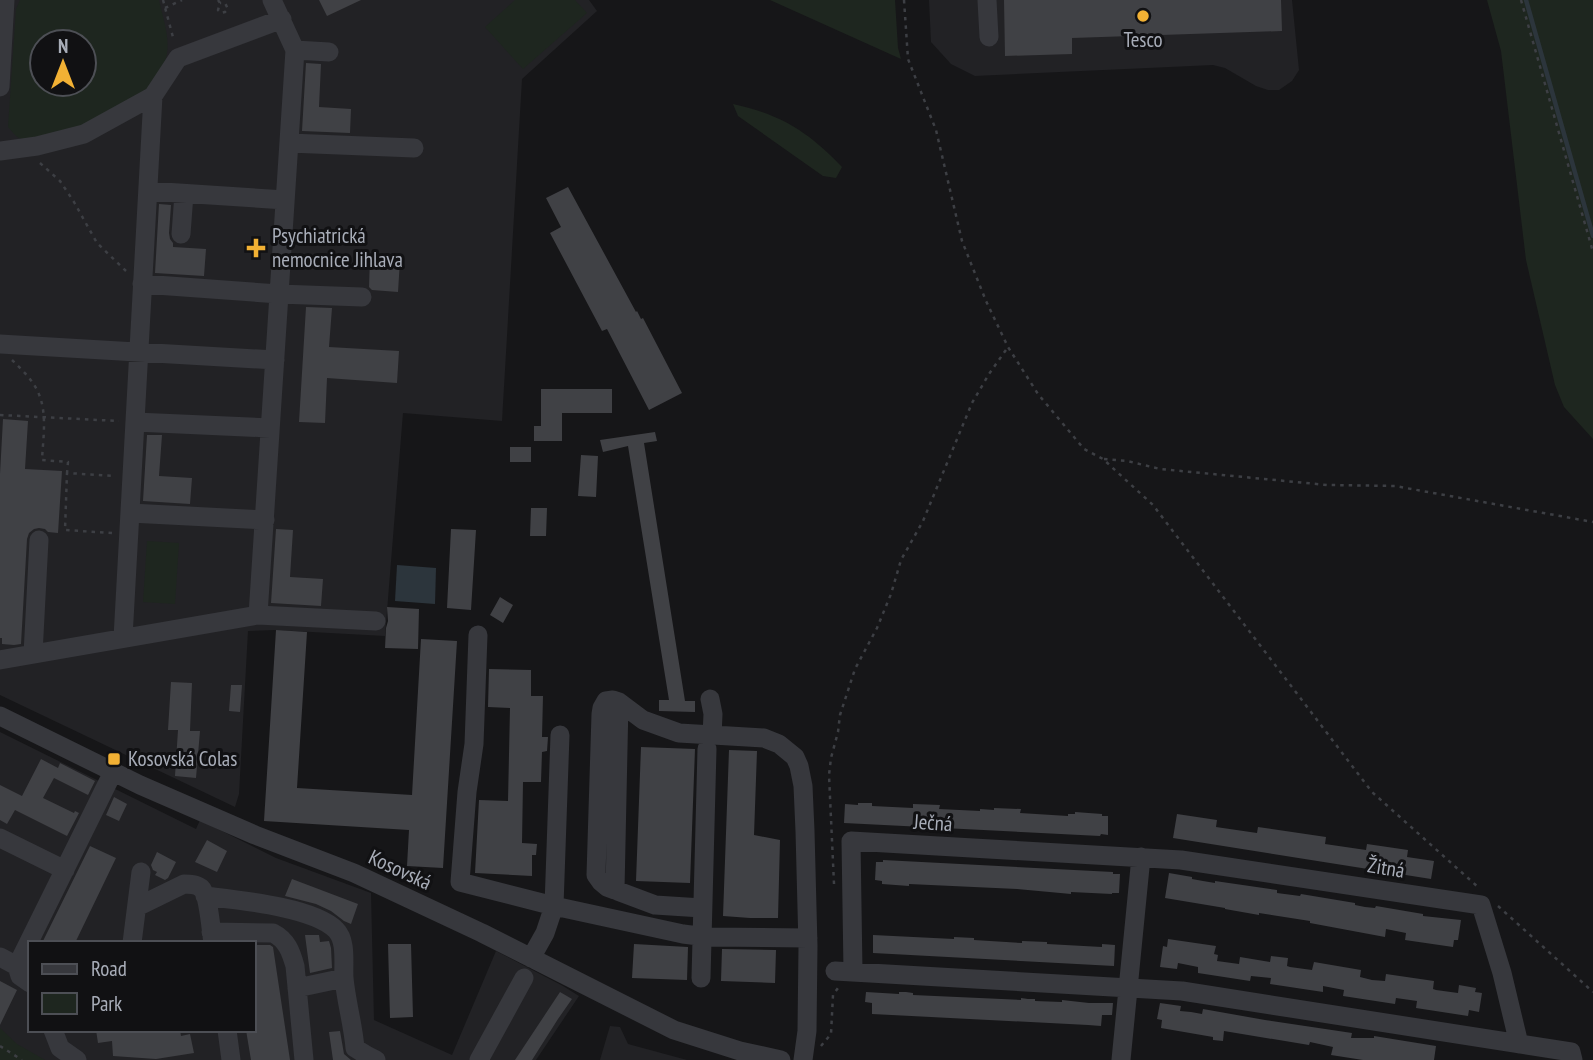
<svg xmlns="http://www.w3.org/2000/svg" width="1593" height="1060" font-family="'PT Sans Narrow',sans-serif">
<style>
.built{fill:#222225;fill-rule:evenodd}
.green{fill:#1e261f;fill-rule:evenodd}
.water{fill:#2c353c}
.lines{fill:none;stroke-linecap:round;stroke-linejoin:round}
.stream{stroke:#2c353c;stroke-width:4.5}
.building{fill:#404145}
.path{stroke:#3d3f44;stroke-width:2.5;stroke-dasharray:3.5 5;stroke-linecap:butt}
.minor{stroke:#37383d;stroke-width:19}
.poi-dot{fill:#f2b134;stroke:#111113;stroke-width:2.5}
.labels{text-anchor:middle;stroke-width:6;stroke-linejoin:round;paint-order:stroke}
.poi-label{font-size:21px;fill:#a8adb8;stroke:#111113;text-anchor:start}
.street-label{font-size:21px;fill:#a8adb8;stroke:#111113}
</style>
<rect width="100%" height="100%" fill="#161618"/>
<path class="built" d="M 0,0 L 589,0 L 597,11 L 522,79 L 502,421 L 403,413 L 385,636 L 275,630 L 248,631 L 239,794 L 235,807 L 0,695 ZM 42,42 L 84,42 L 84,84 L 42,84 Z
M 929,0 L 1292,0 L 1299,70 L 1292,81 L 1279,90 L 1268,90 L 1256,86 L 1225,68 L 1213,65 L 975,76 L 951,64 L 931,42 Z
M 0,732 L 196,829 L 200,820 L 276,858 L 371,893 L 374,1020 L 452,1055 L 496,951 L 563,986 L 579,996 L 536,1060 L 13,1060 L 0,1053 ZM 30,943 L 254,943 L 254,1030 L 30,1030 Z
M 610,1026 L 620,1027 L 628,1044 L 687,1060 L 600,1060 Z"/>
<path class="green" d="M 20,0 L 159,0 C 163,19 171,39 166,58 C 164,65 149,89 143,94 C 126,108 39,149 19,138 C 15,136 11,130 8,127 L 16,9 ZM 42,42 L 84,42 L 84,84 L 42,84 Z
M 515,0 L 575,0 L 587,13 L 523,69 L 485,27 Z
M 770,0 L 895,0 L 898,48 L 901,59 Z
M 1487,0 L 1593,0 L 1593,439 L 1564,407 L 1555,385 L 1526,260 L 1501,51 Z
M 733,104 C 780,114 809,132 842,167 L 836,178 L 823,176 L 738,116 Z
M 147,541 L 179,543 L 175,604 L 143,602 Z
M 0,1028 L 17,1044 L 45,1060 L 0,1060 Z"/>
<path class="water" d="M 397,565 L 436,568 L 435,604 L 395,601 Z"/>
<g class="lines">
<path class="stream" d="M 1526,0 L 1593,236"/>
</g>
<path class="building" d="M 319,0 L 361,0 L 327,16 Z
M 1004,0 L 1281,0 L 1282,31 L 1072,38 L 1072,54 L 1005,56 Z
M 306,63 L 321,64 L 319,107 L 351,109 L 350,133 L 302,131 Z
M 568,187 L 636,312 L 637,311 L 641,319 L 643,318 L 682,393 L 649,410 L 607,329 L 602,331 L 550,233 L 561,227 L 546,198 Z
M 159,204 L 171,205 L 169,233 L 170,239 L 173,243 L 173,247 L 206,249 L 204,276 L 155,273 Z
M 370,257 L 400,260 L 398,292 L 372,290 L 369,287 Z
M 306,307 L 332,308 L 329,347 L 399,351 L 397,383 L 327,378 L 325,423 L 299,422 Z
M 541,389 L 612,389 L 612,413 L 562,413 L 562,441 L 534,441 L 534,426 L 541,426 Z
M 3,419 L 28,421 L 25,469 L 62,471 L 58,533 L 48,532 L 45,529 L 39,528 L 34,529 L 29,533 L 27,539 L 21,644 L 14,645 L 2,644 L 2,638 L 0,638 L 0,474 Z
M 655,432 L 657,441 L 644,443 L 685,701 L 695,701 L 695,712 L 659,711 L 659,700 L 669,700 L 628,446 L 603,452 L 600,440 Z
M 147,435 L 162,435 L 159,476 L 192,478 L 190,504 L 143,501 Z
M 510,447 L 531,447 L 531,462 L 510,462 Z
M 581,455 L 598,456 L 596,497 L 578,496 Z
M 531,508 L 547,508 L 546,536 L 530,536 Z
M 276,529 L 293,530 L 290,577 L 323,579 L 321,606 L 271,603 Z
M 451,529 L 476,530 L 471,610 L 447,608 Z
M 500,597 L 513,605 L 503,623 L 490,615 Z
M 387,607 L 419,609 L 418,649 L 385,648 L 386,628 L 388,621 Z
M 276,630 L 307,632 L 297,788 L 412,795 L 421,639 L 457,641 L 443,868 L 407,866 L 409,830 L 264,821 Z
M 489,669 L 531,670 L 531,696 L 543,696 L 542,737 L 548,737 L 547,751 L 542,752 L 541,782 L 523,782 L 522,843 L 537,844 L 536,855 L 532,855 L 532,876 L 475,873 L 479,800 L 508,801 L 510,708 L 488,707 Z
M 171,682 L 192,683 L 190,731 L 200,731 L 196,778 L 175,776 L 178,730 L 168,730 Z
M 231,685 L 242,685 L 240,712 L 229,711 Z
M 641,747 L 695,749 L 690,883 L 636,881 Z
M 729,750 L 757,751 L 754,835 L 780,840 L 778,918 L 750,918 L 723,916 Z
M 41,759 L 58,768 L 60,763 L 95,781 L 88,795 L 54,778 L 43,798 L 74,813 L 75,811 L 79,813 L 67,836 L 15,810 L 7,824 L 0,820 L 0,785 L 22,796 Z
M 114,797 L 127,804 L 119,821 L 106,815 Z
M 858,803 L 872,803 L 872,806 L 913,808 L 913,804 L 940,805 L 939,809 L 980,811 L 980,809 L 994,810 L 994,808 L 1021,809 L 1020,813 L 1068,816 L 1068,814 L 1075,814 L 1075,812 L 1102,814 L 1102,816 L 1108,816 L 1108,835 L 1101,834 L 1100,836 L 844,823 L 845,804 L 858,805 Z
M 1177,814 L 1217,820 L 1216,827 L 1257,833 L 1258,827 L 1326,837 L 1325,844 L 1366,850 L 1367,844 L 1408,850 L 1407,857 L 1434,861 L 1431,879 L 1173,838 Z
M 207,840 L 227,851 L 217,872 L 195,862 Z
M 90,846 L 116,858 L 75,943 L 42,943 Z
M 157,852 L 176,862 L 168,878 L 165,880 L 155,875 L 157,872 L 153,870 L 151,865 Z
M 883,860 L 1113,872 L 1113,874 L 1120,874 L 1119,893 L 1112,893 L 1112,894 L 1071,892 L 1071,894 L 1017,889 L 909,884 L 909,886 L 882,884 L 882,881 L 875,880 L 876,862 L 883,862 Z
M 1169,873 L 1192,877 L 1192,879 L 1203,881 L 1215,883 L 1215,881 L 1277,890 L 1277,893 L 1300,896 L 1301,894 L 1355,903 L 1355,905 L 1365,907 L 1375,908 L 1376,906 L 1423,914 L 1423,916 L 1461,920 L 1458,940 L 1454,940 L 1453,947 L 1405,940 L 1406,933 L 1386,929 L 1385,937 L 1310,923 L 1310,921 L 1259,913 L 1259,915 L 1225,909 L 1225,908 L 1165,898 Z
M 292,879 L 358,904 L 351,924 L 344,921 L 331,911 L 316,904 L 285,896 Z
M 305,935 L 319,935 L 320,942 L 329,941 L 331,948 L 332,968 L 310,973 Z
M 873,935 L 954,939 L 954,937 L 974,938 L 974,940 L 1022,943 L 1022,941 L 1047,942 L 1047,944 L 1102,947 L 1102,944 L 1115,945 L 1114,966 L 873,953 Z
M 1168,939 L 1216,946 L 1214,954 L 1218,955 L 1217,961 L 1239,964 L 1240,957 L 1270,962 L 1271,956 L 1288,958 L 1287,966 L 1290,967 L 1312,970 L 1314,962 L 1361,970 L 1360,977 L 1372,980 L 1385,981 L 1386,974 L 1434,981 L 1433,989 L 1436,990 L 1458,993 L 1459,985 L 1476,988 L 1475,992 L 1482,993 L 1479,1012 L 1469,1010 L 1468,1016 L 1416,1008 L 1417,1001 L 1396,998 L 1395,1004 L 1343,996 L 1344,990 L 1323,986 L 1323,992 L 1270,984 L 1271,978 L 1251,976 L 1250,981 L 1198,973 L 1198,967 L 1178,963 L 1177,969 L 1160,967 L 1163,946 L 1167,947 Z
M 388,944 L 411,944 L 413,1017 L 390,1018 Z
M 634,944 L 688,947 L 687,980 L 632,978 Z
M 254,945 L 270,945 L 273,947 L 290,1060 L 251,1060 L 246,1030 L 254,1030 Z
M 722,949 L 776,950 L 775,983 L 721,981 Z
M 0,981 L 17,990 L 0,1025 Z
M 560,992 L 572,999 L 558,1019 L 532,1060 L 515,1060 Z
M 866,992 L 899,994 L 899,992 L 906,992 L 913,993 L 913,995 L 1021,1000 L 1021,998 L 1028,999 L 1035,999 L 1035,1001 L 1062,1002 L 1062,1000 L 1089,1003 L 1113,1003 L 1112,1015 L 1102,1015 L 1101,1026 L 1088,1025 L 872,1014 L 872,1003 L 865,1002 Z
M 1160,1003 L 1181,1006 L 1180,1011 L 1191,1012 L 1202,1014 L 1203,1009 L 1265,1020 L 1352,1033 L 1351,1038 L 1374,1038 L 1374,1036 L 1436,1046 L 1434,1060 L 1363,1060 L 1331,1055 L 1333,1047 L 1310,1042 L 1309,1045 L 1224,1031 L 1223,1041 L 1213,1040 L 1213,1037 L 1161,1028 L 1162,1020 L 1157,1019 Z
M 96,1030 L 180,1030 L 181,1036 L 190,1034 L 194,1053 L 156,1059 L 113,1056 L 112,1041 L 98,1043 Z
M 340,1031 L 344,1054 L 351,1060 L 333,1060 L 329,1032 Z"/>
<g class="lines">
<path class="path" d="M 163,0 L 174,41
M 218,0 L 220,3 L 218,10 L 221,13 L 225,12 L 228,9 L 225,3 L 220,3
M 904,0 L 908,59 L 936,130 L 962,241 L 986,301 L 1008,347 L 1038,394 L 1084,449 L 1103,459 L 1153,505 L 1372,792 L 1478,887
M 1521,0 L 1593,252
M 165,8 L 182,0
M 40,163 L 60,181 L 74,202 L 97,243 L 126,271
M 12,360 C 21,369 31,378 37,390 C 48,411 43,438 42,460 L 68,462 L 67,473
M 0,415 L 119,421
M 1104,459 L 1127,461 L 1160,469 L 1327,485 L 1395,486 L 1593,522
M 112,533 L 65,530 L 67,473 L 115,476
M 834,884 L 829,775 L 831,758 L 838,732 L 840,715 L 855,669 L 877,628 L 891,594 L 901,560 L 923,521 L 972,403 L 989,374 L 1008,347
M 1498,906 L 1593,992
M 0,1046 L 22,1060
M 821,1046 L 831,1034 L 833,995 L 838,988"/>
<path class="minor" d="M 987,0 L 989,37
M 295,50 L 329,52
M 0,87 L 5,0
M 289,143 L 414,148
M 0,151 L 37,146 L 84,134 L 153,96 L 178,58 L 282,19
M 148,191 L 285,200
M 181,234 L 184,194
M 142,284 L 279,294 L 362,297
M 0,344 L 275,360
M 135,422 L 270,428
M 130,513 L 265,520
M 258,615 L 376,621
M 478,635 L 474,744 L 467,792 L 460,882 L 554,906 L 683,934 L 707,937 L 808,938
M 123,638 L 153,96
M 33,654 L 39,540
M 0,660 L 258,615 L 295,50 L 272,0
M 710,699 L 713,714 L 712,736
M 0,716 L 140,785 L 255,835 L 354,873 L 482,933 L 674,1030 L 740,1051 L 781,1060
M 0,838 L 65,870
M 615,890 L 619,702
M 205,896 C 237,900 314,907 336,930 C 347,941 343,964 344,978 C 346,1001 353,1024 355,1048 L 368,1056 L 376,1060
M 137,907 L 184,884 C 190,884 196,884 201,888 C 209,895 211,931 213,943
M 702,908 L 655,905 L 607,887 L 601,882 L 596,875 L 601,714 L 602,708 L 606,701 L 613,700 L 619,702 L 643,720 L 679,733 L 764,738 L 779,744 L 795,757 L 799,766 L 803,786 L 805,831 L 808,946 L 807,1031 L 803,1060
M 211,932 L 273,933 C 287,940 291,952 295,966 L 304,1060
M 132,943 L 141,872
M 0,957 L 17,966 L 113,772
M 531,958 L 545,933 L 554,906 L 560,735
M 17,966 L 20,976 L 30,983
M 835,971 L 1182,991 L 1571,1052 L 1573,1060
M 853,971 L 851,841 L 1181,860 L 1481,905 L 1502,973 L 1519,1044
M 701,978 L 707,749
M 297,988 L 344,978
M 53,1030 L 60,1048 L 77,1060
M 227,1030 L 231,1060
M 479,1060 L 524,978
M 1121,1060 L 1141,857"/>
</g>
<g class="poi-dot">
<circle cx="1143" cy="16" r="7"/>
<path d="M252.5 237.5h7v7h7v7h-7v7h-7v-7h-7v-7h7z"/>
<rect x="107" y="752" width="14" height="14" rx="3.5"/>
</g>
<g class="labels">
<g class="poi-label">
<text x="1143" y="47" text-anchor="middle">Tesco</text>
<text x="272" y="243">Psychiatrická<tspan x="272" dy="24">nemocnice Jihlava</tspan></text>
<text x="128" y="766">Kosovská Colas</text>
</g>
<g class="street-label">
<text transform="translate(933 823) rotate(4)" y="7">Ječná</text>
<text transform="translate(1386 868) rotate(9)" y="7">Žitná</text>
<text transform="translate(400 870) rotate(25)" y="7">Kosovská</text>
</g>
</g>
<rect x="28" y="941" width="228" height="91" fill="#111113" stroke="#4d4f55" stroke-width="2"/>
<rect x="42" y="964" width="35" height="10" fill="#37383d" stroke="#4d4f55" stroke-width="2"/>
<text x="91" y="976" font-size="21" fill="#a8adb8">Road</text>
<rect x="42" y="993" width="35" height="21" fill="#1e261f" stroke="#4d4f55" stroke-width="2"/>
<text x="91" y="1011" font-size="21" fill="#a8adb8">Park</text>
<g transform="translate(63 63)"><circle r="33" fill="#111113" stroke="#4d4f55" stroke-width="2"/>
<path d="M0-5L12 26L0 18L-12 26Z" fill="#f2b134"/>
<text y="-10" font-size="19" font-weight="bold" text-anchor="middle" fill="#a8adb8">N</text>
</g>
</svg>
